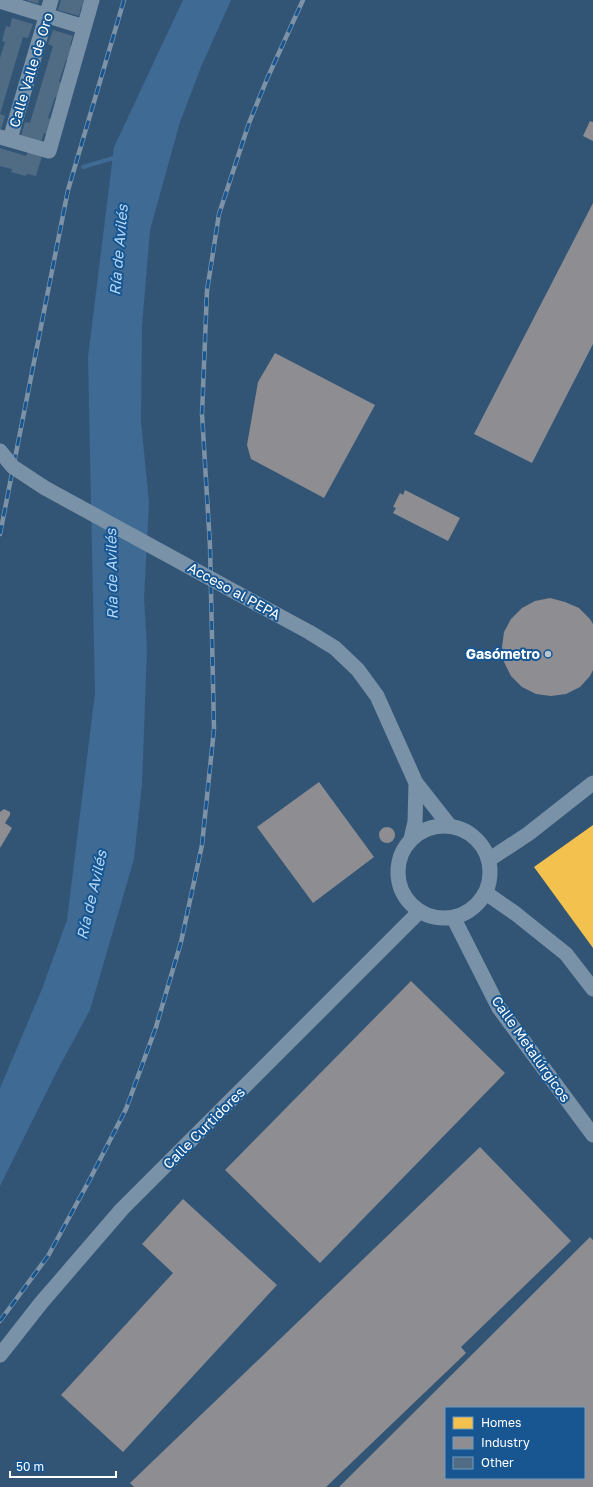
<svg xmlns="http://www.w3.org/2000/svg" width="593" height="1487" font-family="'Golos Text',sans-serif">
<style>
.water{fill:#3f6a94}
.homes{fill:#f2c14e}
.industry{fill:#8d8d92;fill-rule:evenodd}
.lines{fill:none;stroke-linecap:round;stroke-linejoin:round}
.stream{stroke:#3f6a94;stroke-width:4}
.building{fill:#506b84}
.street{stroke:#7a92a8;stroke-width:15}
.rail-casing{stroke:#7c92a7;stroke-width:4.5}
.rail{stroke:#175691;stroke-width:3;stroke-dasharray:9;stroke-linecap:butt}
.street-bridge{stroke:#7a92a8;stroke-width:15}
.poi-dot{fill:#b8c4cf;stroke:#175691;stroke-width:1.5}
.labels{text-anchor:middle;stroke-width:4;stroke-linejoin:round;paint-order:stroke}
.street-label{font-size:14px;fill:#fff;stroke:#175691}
.poi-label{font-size:14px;font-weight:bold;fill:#fff;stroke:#175691;text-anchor:end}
.water-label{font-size:15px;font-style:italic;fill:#b1d6f7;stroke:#175691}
</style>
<rect width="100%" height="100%" fill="#335575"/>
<path class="water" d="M 183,0 L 231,0 L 201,67 L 180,122 L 150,230 L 142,326 L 141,421 L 149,503 L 144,598 L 147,648 L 142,784 L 134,859 L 90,1010 L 58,1069 L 0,1186 L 0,1088 L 42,989 L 67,920 L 95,693 L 88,357 L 114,147 Z"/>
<path class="homes" d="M 593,825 L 593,948 L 534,867 Z"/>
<path class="industry" d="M 590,121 L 593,122 L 593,141 L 583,136 Z
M 593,203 L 593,344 L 532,463 L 474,434 Z
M 275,353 L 375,405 L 324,498 L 251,459 L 247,445 L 258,382 Z
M 405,490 L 460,518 L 448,541 L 393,513 L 396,508 L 393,507 L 400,493 L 403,495 Z
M 550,598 L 565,602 L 579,608 L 590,619 L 593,624 L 593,670 L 590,676 L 580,687 L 566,694 L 551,696 L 536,694 L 522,687 L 511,676 L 504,662 L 502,647 L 504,632 L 511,619 L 522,608 L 535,601 Z
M 319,782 L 374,857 L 313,903 L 257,827 Z
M 4,809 L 10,812 L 10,815 L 5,823 L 12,828 L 0,848 L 0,812 Z
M379 835a8 8 0 1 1 16 0a8 8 0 1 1-16 0Z
M 411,981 L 505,1073 L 320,1263 L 225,1170 Z
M 480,1147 L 571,1241 L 461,1347 L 466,1353 L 326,1487 L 134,1487 L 130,1483 Z
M 183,1199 L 277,1285 L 123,1452 L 61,1395 L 173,1273 L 142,1244 Z
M 590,1237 L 593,1240 L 593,1487 L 339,1487 ZM 446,1408 L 584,1408 L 584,1478 L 446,1478 Z"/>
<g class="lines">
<path class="stream" d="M 83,167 L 117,157"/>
</g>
<path class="building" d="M 26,0 L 39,0 L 38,4 Z
M 61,0 L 87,0 L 84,8 L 81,7 L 79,16 L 58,10 Z
M 12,18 L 33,24 L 28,38 L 23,37 L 0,114 L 5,116 L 0,132 L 0,58 L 5,42 L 2,41 L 6,26 L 10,27 Z
M 53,30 L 73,36 L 70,45 L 73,46 L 69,61 L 66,60 L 59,82 L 62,82 L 58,98 L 55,97 L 48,118 L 51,119 L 47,134 L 44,133 L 41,142 L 21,136 L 25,122 L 30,123 L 53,46 L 48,44 Z
M 0,148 L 26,156 L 28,151 L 42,156 L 36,176 L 27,174 L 26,176 L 11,172 L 12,169 L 0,166 Z"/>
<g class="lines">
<path class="street" d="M 3,2 L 84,27
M 0,137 L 49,151 L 92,0
M 10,139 L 51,0
M 237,593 L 309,632 L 335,648 L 358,670 L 377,696 L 416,783 L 449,825
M398 872a46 46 0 1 1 92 0a46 46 0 1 1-92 0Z
M 411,839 L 415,822 L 416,783
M 490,859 L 528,834 L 593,783
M 486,893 L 516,914 L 566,954 L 593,989
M 453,917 L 499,1008 L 593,1135
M 0,1355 L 41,1303 L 122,1209 L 420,911"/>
<g class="rail-casing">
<path id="rail" d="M 0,534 L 68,190 L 124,0
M 0,1321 L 48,1256 L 89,1181 L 126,1109 L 156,1027 L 181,942 L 202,845 L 214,729 L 210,546 L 202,414 L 207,291 L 219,214 L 249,123 L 267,79 L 303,0"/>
</g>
<use href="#rail" class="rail"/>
<path class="street-bridge" d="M 0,451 L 13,467 L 45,488 L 237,593"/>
</g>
<circle class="poi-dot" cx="548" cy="654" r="4"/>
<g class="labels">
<g class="street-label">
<text transform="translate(31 70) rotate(-73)" y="5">Calle Valle de Oro</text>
<text transform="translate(234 591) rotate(29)" y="5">Acceso al PEPA</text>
<text transform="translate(531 1049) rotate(55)" y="5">Calle Metalúrgicos</text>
<text transform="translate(204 1128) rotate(-45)" y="5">Calle Curtidores</text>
</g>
<g class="poi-label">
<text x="540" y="659">Gasómetro</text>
</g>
<g class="water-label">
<text transform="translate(119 250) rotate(-85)" y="5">Ría de Avilés</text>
<text transform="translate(112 574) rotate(-91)" y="5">Ría de Avilés</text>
<text transform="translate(92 895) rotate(-77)" y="5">Ría de Avilés</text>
</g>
</g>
<rect x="445" y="1407" width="140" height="72" fill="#175691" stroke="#749abd"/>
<rect x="453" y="1417" width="20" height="12" fill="#f2c14e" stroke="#749abd"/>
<text x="481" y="1427" font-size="12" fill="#ffffff">Homes</text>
<rect x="453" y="1437" width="20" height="12" fill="#8d8d92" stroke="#749abd"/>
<text x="481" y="1447" font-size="12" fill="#ffffff">Industry</text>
<rect x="453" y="1457" width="20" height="12" fill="#506b84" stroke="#749abd"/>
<text x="481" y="1467" font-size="12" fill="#ffffff">Other</text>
<path d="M10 1471v6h106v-6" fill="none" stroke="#ffffff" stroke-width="2"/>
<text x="16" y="1471" font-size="12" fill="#ffffff" stroke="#175691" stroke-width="3" paint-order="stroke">50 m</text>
</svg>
